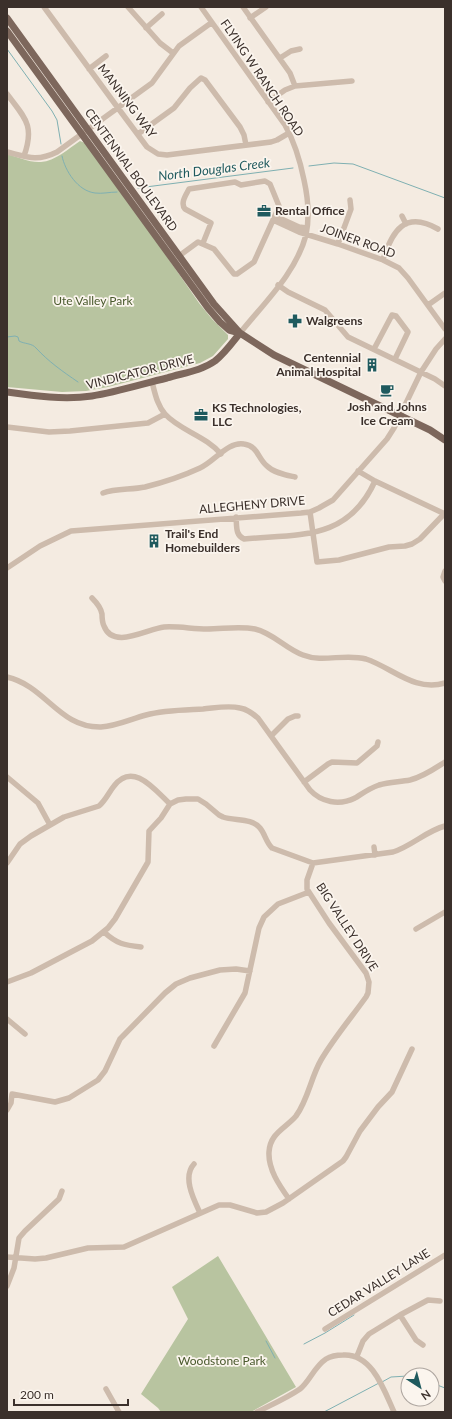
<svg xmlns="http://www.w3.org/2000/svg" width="452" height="1419" font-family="Lato,sans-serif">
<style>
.green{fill:#b8c4a0}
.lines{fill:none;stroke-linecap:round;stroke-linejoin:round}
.stream{stroke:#7fb0b2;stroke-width:1}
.minor{stroke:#cdbbac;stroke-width:5.5}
.major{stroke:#7d675c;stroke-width:7}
.labels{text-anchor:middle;stroke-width:3.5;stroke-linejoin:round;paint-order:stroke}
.street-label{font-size:12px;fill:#3b302b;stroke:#fbf5ee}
.poi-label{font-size:12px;font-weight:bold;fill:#3b302b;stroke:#fbf5ee;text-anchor:start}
.park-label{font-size:12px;fill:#4a5a2e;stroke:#fbf5ee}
.water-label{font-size:13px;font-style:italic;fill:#1f5a5e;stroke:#fbf5ee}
</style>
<rect width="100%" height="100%" fill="#f4ebe1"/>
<path class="green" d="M 80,141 L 85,143 L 161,248 L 199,303 L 212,319 L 228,335 L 228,339 L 213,356 L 200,363 L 108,387 L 86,391 L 62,392 L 7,387 L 7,154 C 18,157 30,163 41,162 C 55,161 68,149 80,141 Z
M 218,1256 L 296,1387 L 251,1412 L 161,1412 L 158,1408 L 141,1394 L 188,1319 L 172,1287 Z"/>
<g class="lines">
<path class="stream" d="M 7,49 L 52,111 L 57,120 L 61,144
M 62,156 C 65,171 78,191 95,193 C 102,194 110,192 117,192
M 309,166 L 334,163 L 353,164 L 445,198
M 138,188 L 293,168
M 7,337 L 15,336 L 18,337 L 19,341 C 24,344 32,343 36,348 C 49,362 62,371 78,382
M 266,1341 L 275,1358
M 304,1344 L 325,1333 L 354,1315
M 382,1382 L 391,1377 L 408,1376
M 432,1383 L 445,1388
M 324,1412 L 379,1383"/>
<path class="minor" d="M 44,7 L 118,108 L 147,147 L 158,154 L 167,155 L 271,142 L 277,140 L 289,133
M 128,7 L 160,43 L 173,53
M 201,7 L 285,125 C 295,143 300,160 304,180 C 308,198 310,216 306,235 C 296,273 264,303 240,333
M 243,7 L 290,73 L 295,86
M 250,18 L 266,7
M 146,28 L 162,14
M 280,58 L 291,51 L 300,49
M 89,69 L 106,56
M 7,94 C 25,118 35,125 24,156
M 268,102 L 285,90 L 295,86 L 352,81
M 138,134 L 174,108 L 190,88 L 201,78 L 205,80 L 240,127 L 244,135 L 246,145
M 7,152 C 27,157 37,162 57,152 L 152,83 L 179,46 L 211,23
M 275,216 L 299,227 L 307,228
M 402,216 L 406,224
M 273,220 L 299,232 L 338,244 L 383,260 L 399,268 L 408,278 L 445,329
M 338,244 L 351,209 L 350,200
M 179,256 L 198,242 L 214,249 L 234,274 L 237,274 L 254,262 L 278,209 L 279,206 L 270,184 L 265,181 L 241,185 L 235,182 L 189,189 C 186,195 180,203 185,209 L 211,223 L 203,243
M 383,260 C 392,231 405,210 438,229
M 278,285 L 288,292 L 325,310 L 348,337 L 435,379 L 445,386
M 428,305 L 445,293
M 374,349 L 392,315 L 396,316 L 408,332 L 395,359
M 152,382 C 155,393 157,405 165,414 C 179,430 206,436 221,454
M 7,427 L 49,432 L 70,431 L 148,423 L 165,414
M 358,471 L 375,481 L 445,514
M 103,493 C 116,488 131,490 145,487 C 161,483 185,475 200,468 C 214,462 228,441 244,444 C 258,446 258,459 267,466 C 274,473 286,475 295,477
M 310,512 L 317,562 L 339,560 L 389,547 L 405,546 L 412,544 L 420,539 L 445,513
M 236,517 C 237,526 235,535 244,539 C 299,534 348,541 375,481
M 7,568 L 40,546 L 71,531 L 301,513 L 310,512 L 319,508 L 333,500 L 387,439 L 394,428 L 421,372 L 436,349 L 445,339
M 445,571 L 443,577 L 445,581
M 92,598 C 96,602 101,607 102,614 C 102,618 102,622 104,626 C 113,650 147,629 164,627 C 178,626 193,629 207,629 C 223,629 239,626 255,629 C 273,633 286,649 303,655 C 323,663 345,653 366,659 C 393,668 414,692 445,683
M 7,677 C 46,686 59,728 101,727 C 117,726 131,719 146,715 C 164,710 184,710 203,709 C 215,708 228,705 240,708 C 247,709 252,713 258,718 L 310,790 C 321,802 339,806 355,798 C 363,793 370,788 379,785 C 389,782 399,782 410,780 C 423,777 434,769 445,762
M 271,736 L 288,719 L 295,716 L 298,716
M 7,777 L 38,803 L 50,825
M 304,782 L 328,764 L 332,762 L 357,763 L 377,746 L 378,742
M 374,847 L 375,855
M 7,863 L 20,844 L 31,836 L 64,817 L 99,806 C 106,800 109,792 114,786 C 133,761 155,790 170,804
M 416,929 L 445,912
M 104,932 C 117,944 124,945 141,947
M 7,982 L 31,973 L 92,941 L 108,928 L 115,919 L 148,862 L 149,831 L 161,818 L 170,804 L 178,800 L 186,799 L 198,799 L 206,804 L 219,815 L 223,817 C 235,821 252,818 260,828 C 265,834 266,842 272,848 L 313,863 L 393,852 C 412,846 426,831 445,826
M 7,1019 L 25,1034
M 214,1046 L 245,993 L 259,928 L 264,917 L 278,904 L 309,892
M 7,1110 L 11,1103 L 12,1094 L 55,1102 L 69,1098 L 98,1080 L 105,1071 L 120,1039 L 165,993 L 176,984 L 190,978 L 220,970 L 236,969 L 250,971
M 194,1164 C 182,1177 194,1200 200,1213
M 289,1199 C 279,1185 268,1169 269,1152 C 270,1133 286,1128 296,1116 C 308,1100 311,1077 321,1060 C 334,1038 351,1018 366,997 L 368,993 L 369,982 L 366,973 L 329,923 L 307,889 L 307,880 L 313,863
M 7,1257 L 35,1259 L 46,1258 L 88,1248 L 124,1247 L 219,1205 L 230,1205 L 257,1213 L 266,1212 L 283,1203 L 343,1161 L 346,1157 L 360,1131 L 378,1107 L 392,1092 L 412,1049
M 7,1286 L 14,1268 L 19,1238 L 25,1231 L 59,1199 L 62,1191
M 400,1315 L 416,1340 L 423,1345
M 325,1329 L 445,1255
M 357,1356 L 363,1341 L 369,1334 L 400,1315 L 428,1300 L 440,1301
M 106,1389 L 119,1412
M 257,1412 C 271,1405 287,1398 300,1389 C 310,1381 314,1367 326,1359 C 331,1356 337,1355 343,1355 C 372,1353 384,1390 394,1412"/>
<path class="major" d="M 7,18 L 214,304 L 240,333
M 7,31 L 208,308 L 220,322 L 229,330 L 240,333 L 274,355 L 430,430 L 445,440
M 7,392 C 35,396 64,400 92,396 C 117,392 142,384 167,378 C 183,373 201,371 215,361 C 225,353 232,343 240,333"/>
</g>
<defs>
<g id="office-bare" transform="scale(1.08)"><path d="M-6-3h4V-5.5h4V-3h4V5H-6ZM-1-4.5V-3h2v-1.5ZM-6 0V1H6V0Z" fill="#1f5a5e" stroke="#fbf5ee" stroke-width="2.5" paint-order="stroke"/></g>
<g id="pharmacy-bare" transform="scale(1.08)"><path d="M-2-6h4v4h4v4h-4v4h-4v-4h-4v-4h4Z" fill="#1f5a5e" stroke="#fbf5ee" stroke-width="2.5" paint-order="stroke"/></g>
<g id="building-bare" transform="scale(1.08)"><path d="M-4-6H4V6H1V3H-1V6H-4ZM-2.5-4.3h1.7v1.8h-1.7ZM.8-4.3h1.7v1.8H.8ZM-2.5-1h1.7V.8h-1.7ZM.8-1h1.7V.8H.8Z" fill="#1f5a5e" stroke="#fbf5ee" stroke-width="2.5" paint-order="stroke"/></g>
<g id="cafe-bare" transform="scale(1.08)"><path d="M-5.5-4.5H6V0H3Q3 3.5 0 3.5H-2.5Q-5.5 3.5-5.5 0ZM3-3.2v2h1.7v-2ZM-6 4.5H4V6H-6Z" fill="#1f5a5e" stroke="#fbf5ee" stroke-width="2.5" paint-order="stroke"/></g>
</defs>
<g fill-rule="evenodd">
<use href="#office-bare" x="264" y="211"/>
<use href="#pharmacy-bare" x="295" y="321"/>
<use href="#building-bare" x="372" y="365"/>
<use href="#cafe-bare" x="387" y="390"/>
<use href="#office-bare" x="201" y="415"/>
<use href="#building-bare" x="154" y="541"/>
</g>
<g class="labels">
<g class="street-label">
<text transform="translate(262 78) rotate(56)" y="4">FLYING W RANCH ROAD</text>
<text transform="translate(127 101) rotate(53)" y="4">MANNING WAY</text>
<text transform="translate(131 170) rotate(54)" y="4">CENTENNIAL BOULEVARD</text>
<text transform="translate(358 241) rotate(20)" y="4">JOINER ROAD</text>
<text transform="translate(140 372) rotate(-14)" y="4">VINDICATOR DRIVE</text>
<text transform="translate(252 505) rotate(-5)" y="4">ALLEGHENY DRIVE</text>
<text transform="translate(347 927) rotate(57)" y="4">BIG VALLEY DRIVE</text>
<text transform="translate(379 1283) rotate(-32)" y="4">CEDAR VALLEY LANE</text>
</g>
<g class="poi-label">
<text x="275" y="215">Rental Office</text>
<text x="306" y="325">Walgreens</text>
<text x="361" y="362" text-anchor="end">Centennial<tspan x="361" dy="14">Animal Hospital</tspan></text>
<text x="387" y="411" text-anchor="middle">Josh and Johns<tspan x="387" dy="14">Ice Cream</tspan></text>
<text x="212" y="412">KS Technologies,<tspan x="212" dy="14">LLC</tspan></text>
<text x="165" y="538">Trail's End<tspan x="165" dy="14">Homebuilders</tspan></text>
</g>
<g class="park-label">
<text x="93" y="305">Ute Valley Park</text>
<text x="222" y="1365">Woodstone Park</text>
</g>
<g class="water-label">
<text transform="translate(214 169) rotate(-7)" y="5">North Douglas Creek</text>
</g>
</g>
<rect width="452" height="1419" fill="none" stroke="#3b302b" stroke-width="16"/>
<g transform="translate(420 1387) rotate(144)"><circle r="19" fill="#fbf5ee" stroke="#aea6a0"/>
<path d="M0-3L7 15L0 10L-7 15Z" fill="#1f5a5e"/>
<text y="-6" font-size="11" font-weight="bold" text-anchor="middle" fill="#3b302b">N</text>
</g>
<path d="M14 1399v6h114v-6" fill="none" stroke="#3b302b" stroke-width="2"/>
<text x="20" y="1399" font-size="12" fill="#3b302b" stroke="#fbf5ee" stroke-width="3" paint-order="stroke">200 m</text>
</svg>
